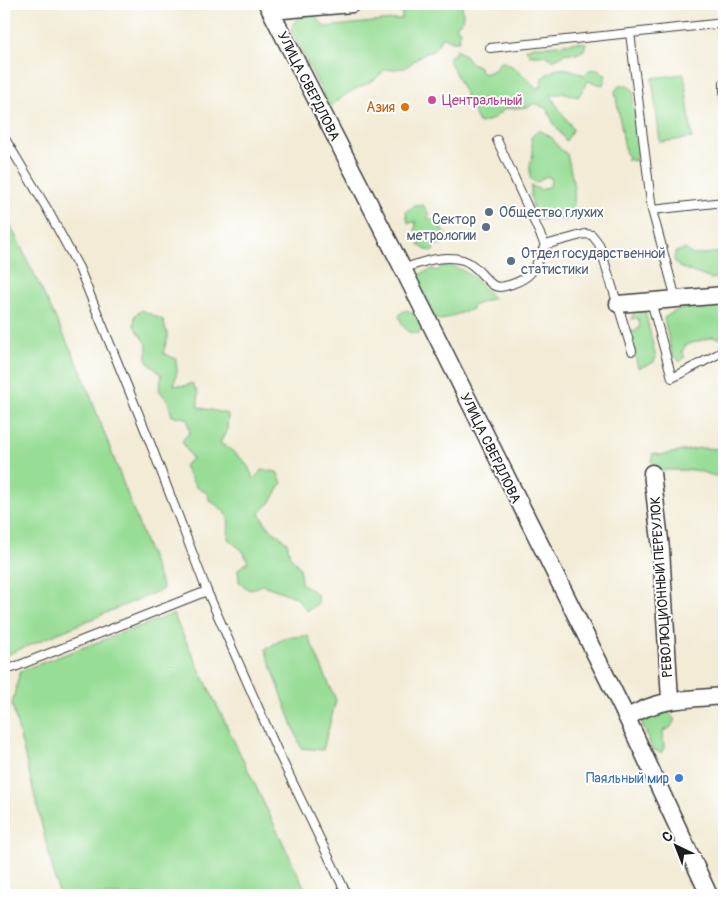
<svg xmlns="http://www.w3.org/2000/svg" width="728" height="899" font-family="Pangolin,sans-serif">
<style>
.green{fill:#98dd96;stroke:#5a7c59}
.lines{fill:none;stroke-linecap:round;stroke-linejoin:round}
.service-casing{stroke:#3c3b38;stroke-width:10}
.minor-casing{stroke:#3c3b38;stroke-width:19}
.service{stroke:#fff;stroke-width:8}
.minor{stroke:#fff;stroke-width:16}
.hotel-dot{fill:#d1479c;stroke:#fff;stroke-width:2}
.food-dot{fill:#e8710a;stroke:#fff;stroke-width:2}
.service-dot{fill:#5c6f8a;stroke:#fff;stroke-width:2}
.shop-dot{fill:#3f7fe0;stroke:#fff;stroke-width:2}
.labels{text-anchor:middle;stroke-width:4;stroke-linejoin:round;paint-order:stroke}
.street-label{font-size:14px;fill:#1c1c1c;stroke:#fff}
.hotel-label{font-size:14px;fill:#b23c85;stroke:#fff;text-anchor:start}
.food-label{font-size:14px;fill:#c56008;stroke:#fff;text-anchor:end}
.service-label{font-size:14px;fill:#4e5e75;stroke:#fff;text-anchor:start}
.shop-label{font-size:14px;fill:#366cbe;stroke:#fff;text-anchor:end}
</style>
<rect width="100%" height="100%" fill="#fff"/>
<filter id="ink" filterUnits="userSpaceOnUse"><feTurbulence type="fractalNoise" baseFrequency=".02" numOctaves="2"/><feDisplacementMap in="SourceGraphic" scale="10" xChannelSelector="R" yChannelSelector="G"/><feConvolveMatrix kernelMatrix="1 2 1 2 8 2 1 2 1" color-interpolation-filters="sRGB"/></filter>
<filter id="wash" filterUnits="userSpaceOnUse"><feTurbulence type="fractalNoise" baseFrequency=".0096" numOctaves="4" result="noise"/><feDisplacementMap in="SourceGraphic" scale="20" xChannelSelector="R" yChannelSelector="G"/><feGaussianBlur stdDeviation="1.12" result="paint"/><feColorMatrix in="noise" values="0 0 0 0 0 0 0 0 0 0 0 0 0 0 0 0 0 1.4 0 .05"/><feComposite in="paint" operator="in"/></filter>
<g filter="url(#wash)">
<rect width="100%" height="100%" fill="#f2ebd6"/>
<path class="green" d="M 418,4 L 462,4 C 463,14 465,20 456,26 L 460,31 L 459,41 L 452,41 L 445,37 L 440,38 L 439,43 L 431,52 L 424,53 L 405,68 L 384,70 C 376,82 362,85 350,92 C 343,96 336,102 330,107 L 291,31 C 293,19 301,15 313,14 L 325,27 L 402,19 L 402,12 L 405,6 Z
M 579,42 L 586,43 L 584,50 L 577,54 L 566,53 L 553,60 L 544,55 L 530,55 L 526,49 L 534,46 L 550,46 Z
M 457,50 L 466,56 L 471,63 L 478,66 L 484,74 L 494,70 L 501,61 C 515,66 526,77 536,88 L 541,87 L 542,78 C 559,65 565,67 584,75 L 589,70 L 598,69 L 606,75 L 603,85 L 588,81 L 578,97 L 564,93 L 551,95 C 556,108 567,117 573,130 L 566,141 L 554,124 L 547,109 L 535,103 L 528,107 L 505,109 L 491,120 L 479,123 L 448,58 L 453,55 Z
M 684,74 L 692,138 L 660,142 L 652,78 Z
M 620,85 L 627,85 L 634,91 L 632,106 L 636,110 L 635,139 L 640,147 L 634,161 L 626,159 L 629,157 L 626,155 L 615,91 Z
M 540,130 L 552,138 L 559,148 L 567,154 C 571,175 582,204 566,221 L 555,217 L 539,220 C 532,209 530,199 531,186 L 541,190 L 550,186 L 551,178 L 546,176 L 536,183 L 530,178 L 530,165 L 533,154 L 531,137 Z
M 423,205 L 429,214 L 428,219 L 435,220 L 448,238 L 441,244 L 434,245 L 433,251 L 426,250 L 419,245 L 421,235 L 415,231 L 416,222 L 408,223 L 406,211 L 414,206 Z
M 4,212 L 81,371 L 163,589 L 4,656 Z
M 685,249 L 693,255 L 724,252 L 724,277 L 711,279 L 679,267 L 674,260 L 675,252 Z
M 443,266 C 465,265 479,283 493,298 L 472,306 L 472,309 L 441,320 L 436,319 L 415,280 C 419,274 426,271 433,269 L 437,271 Z
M 724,301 L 724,339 L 712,337 L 686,345 L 682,351 L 685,357 L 680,362 L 672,354 L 664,318 C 681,305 703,305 724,301 Z
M 142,310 L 163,320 L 168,337 L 163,353 L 176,359 L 177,371 L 174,385 L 185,386 L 192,383 L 198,393 L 198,407 L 228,414 L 227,430 L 220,443 C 234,452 249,461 253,479 L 262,470 L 277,472 L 282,483 L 271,502 L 260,513 L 266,525 L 287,542 L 290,556 L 300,568 L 301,583 L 317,594 L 318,603 L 307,611 L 296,597 L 263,585 L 249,590 L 239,582 L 238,569 L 248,562 L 243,551 L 228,539 C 229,516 231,514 210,501 L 207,493 L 196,487 L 184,466 L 192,459 L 182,441 L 190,432 L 187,418 L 172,416 L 168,401 L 159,390 L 162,375 L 147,362 L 147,344 L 134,326 L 135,315 Z
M 407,310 L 415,314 L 422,327 L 419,334 L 408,332 L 402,324 L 399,316 L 402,312 Z
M 642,310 L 645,311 L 656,358 L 653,363 L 638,368 L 629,332 L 636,331 L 640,326 L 638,318 L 631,319 L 635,311 Z
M 700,448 L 724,449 L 724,471 L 715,476 L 695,470 L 659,470 L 651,461 L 653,453 L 660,455 Z
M 173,614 L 308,895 L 59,895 L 12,704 L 20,671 Z
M 308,636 L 336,700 L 323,750 L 301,748 L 265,649 L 287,637 Z
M 666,709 L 675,720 L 670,728 L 663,731 L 664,748 L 661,753 L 652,749 L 642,723 L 647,715 Z"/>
</g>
<g filter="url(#ink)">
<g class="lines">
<g class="service-casing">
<path id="service" d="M 630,33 L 652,210 L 676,299
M 490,48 L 724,23
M 724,82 L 724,92
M 4,137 L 46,207 L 79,268 L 146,432 L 207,591 L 277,750 L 347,895
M 497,140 L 545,245
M 652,210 L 724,202
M 403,269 C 421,262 443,254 463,260 C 476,264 483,278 493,285 C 499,289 506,286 512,284 C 535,276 535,266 545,245 L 585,234 L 592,235 L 599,244 L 632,351
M 651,301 L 672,378 L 724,351
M 12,668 L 207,591"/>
</g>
<g class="minor-casing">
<path id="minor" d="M 267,4 L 403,269 L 627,718 L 709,895
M 271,11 L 352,4
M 618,304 L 724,295
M 652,473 L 661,549 L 670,700
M 627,718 C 657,698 689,699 724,696"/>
</g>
<use href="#service" class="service"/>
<use href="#minor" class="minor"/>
</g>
</g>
<circle class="hotel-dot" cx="432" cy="100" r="5"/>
<circle class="food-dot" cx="405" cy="107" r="5"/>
<g class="service-dot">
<circle cx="489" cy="212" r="5"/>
<circle cx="486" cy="227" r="5"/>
<circle cx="511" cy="261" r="5"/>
</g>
<circle class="shop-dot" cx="679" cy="778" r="5"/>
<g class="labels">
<g class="street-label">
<text transform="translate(309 86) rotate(63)" y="5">УЛИЦА СВЕРДЛОВА</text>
<text transform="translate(491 448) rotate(64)" y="5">УЛИЦА СВЕРДЛОВА</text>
<text transform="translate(661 587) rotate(-94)" y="5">РЕВОЛЮЦИОННЫЙ ПЕРЕУЛОК</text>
</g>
<g class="hotel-label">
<text x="442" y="105">Центральный</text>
</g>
<g class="food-label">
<text x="395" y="112">Азия</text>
</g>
<g class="service-label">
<text x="499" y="217">Общество глухих</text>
<text x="476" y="224" text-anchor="end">Сектор<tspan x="476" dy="16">метрологии</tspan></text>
<text x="521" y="258">Отдел государственной<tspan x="521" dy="16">статистики</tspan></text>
</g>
<g class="shop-label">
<text x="669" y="783">Паяльный мир</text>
</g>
</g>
<rect width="728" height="899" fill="none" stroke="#fff" stroke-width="20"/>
<g transform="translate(676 846) rotate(317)" stroke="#ffffff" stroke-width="4" paint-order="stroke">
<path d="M0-4L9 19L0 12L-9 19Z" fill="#1c1c1c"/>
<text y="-8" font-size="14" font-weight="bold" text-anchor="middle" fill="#1c1c1c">С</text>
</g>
</svg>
